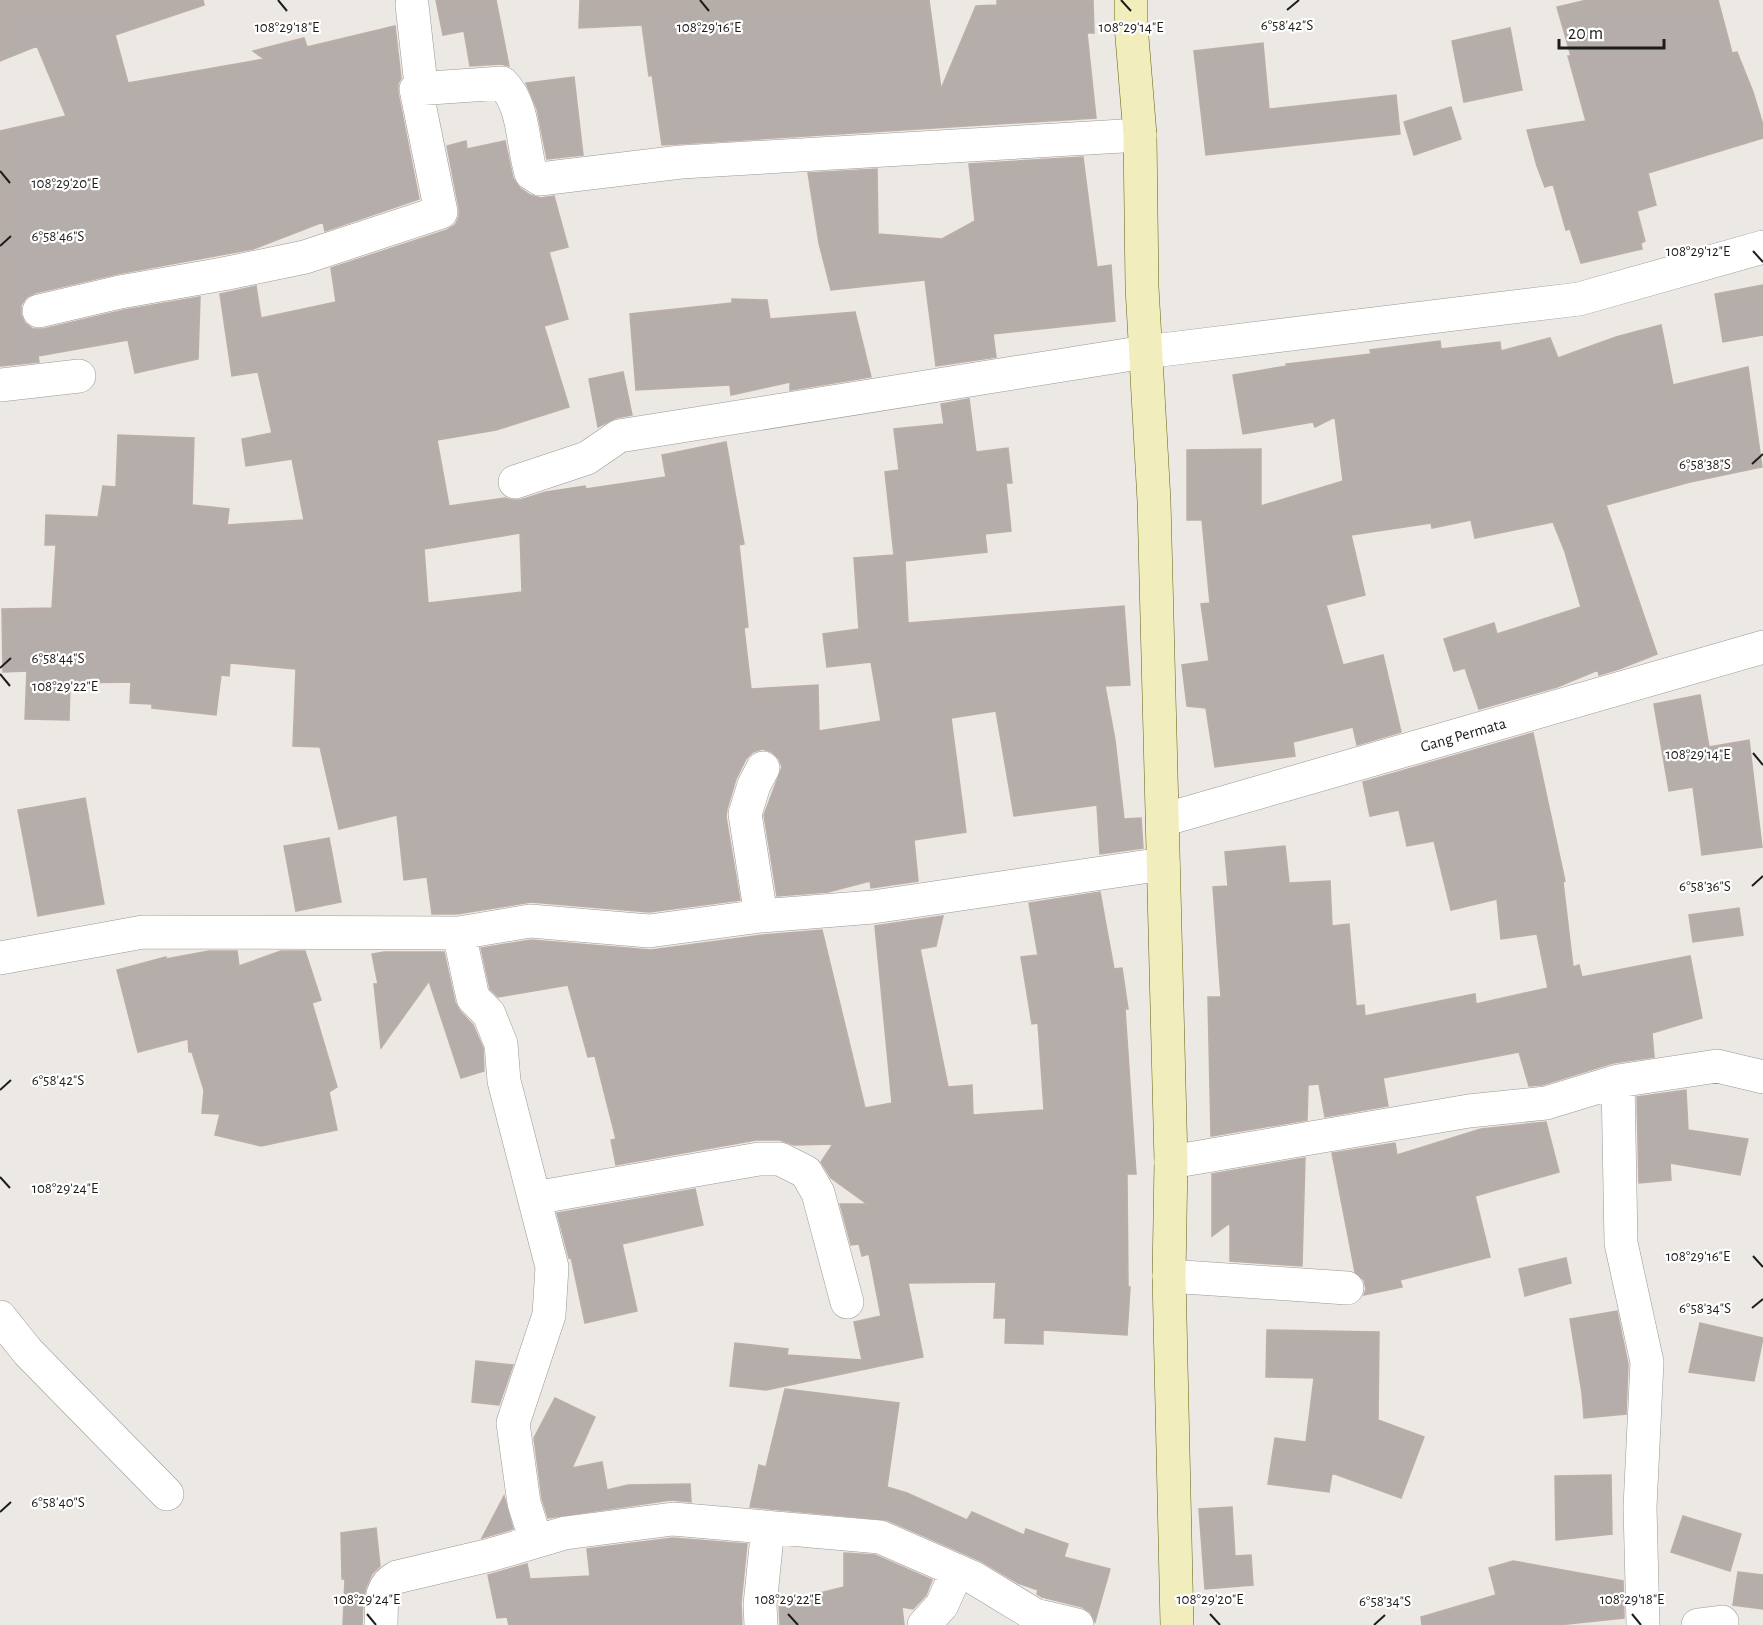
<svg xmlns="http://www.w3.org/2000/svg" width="1763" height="1625" font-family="'Alegreya Sans',sans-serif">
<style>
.building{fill:#b5ada9;stroke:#bcaea7;stroke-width:1.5;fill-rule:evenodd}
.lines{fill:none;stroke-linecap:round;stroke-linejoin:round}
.street-casing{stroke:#999;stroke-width:34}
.secondary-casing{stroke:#646312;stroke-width:34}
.street{stroke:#fff;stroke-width:33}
.secondary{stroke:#f1edbd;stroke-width:33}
.ticks{fill:none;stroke:#1c1c1c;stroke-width:2}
.labels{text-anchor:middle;stroke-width:4.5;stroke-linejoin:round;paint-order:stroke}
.street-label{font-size:16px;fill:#1c1c1c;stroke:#fff}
.ticks-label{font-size:15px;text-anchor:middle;fill:#1c1c1c;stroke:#fff;stroke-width:4.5;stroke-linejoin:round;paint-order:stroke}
</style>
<rect width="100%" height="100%" fill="#ece8e3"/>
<path class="building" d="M 0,0 L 203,0 L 204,5 L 115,35 L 128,83 L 264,59 L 253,51 L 304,38 L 307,47 L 395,26 L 401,78 L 398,84 L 398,93 L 419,199 L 325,231 L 323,222 L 253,249 L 117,274 L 35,293 L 27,297 L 21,305 L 21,315 L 25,323 L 33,329 L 43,329 L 124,310 L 200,297 L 198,359 L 135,373 L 128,340 L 38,356 L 39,362 L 0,366 L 0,131 L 66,116 L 37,46 L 0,61 Z
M 436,0 L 496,0 L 509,66 L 501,64 L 470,66 L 464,31 L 443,35 Z
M 580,0 L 929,0 L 941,89 L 976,6 L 997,5 L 997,0 L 1093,0 L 1094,33 L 1087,33 L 1096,118 L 662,145 L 652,75 L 649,76 L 642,25 L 579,28 Z
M 1587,0 L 1718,0 L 1732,53 L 1737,52 L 1753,92 L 1763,125 L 1763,138 L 1648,173 L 1656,205 L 1637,211 L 1645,241 L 1641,243 L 1642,249 L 1581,263 L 1570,229 L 1566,230 L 1553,184 L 1545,187 L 1537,166 L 1527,130 L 1586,121 L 1568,56 L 1571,56 L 1557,7 Z
M 1510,28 L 1522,90 L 1464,102 L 1452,41 Z
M 1263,43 L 1269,109 L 1396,95 L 1400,134 L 1206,155 L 1194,51 Z
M 574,77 L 583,155 L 547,159 L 537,109 L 526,83 Z
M 1451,107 L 1461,139 L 1414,155 L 1404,122 Z
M 466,141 L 467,149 L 505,141 L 513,178 L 520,188 L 530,195 L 541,198 L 554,196 L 568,247 L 549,252 L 568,319 L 544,326 L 569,407 L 496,430 L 437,440 L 449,506 L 505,498 L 512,500 L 520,500 L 546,492 L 585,486 L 586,489 L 666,477 L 662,455 L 726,442 L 744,544 L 739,545 L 748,627 L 744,628 L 751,689 L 818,685 L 819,731 L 881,721 L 871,662 L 827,667 L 823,634 L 859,629 L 854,558 L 894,555 L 885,472 L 899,470 L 894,429 L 944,424 L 941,404 L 969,399 L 976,452 L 1008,448 L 1012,483 L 1006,483 L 1011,531 L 985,534 L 987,552 L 905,561 L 908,623 L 1124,606 L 1130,685 L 1105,686 L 1115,740 L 1124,819 L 1141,818 L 1143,848 L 1100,854 L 1097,805 L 1014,816 L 996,711 L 951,718 L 966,832 L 914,840 L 918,881 L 871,888 L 870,881 L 828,892 L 777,896 L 764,815 L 782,767 L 779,759 L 772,752 L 762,749 L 753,752 L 746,759 L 736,779 L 727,809 L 726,817 L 740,900 L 649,912 L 531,902 L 457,914 L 432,914 L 427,877 L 404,880 L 397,815 L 339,829 L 320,747 L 293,746 L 296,669 L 230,663 L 229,676 L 221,675 L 216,715 L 152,708 L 152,704 L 130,703 L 131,682 L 70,683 L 69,720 L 25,719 L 27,671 L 3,672 L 2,609 L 52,608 L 56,545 L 45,545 L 46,515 L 98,517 L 103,486 L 116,487 L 118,435 L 194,438 L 192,505 L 229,509 L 227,525 L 304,520 L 292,459 L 246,466 L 242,439 L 272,433 L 258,372 L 232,376 L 220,294 L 256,286 L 261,318 L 336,302 L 331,268 L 447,230 L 455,225 L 459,217 L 459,208 L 447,146 ZM 520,533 L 522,592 L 428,603 L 424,549 Z
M 1083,157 L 1097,267 L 1111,265 L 1115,321 L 993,334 L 996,357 L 936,366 L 925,280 L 831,290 L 819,243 L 808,173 L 877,169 L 878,234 L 942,239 L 975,221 L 969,164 Z
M 1763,285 L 1763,335 L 1723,342 L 1715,294 Z
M 732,299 L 767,300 L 770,319 L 855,312 L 871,377 L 790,390 L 790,382 L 731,395 L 730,385 L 636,390 L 630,314 L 732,303 Z
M 1661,325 L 1673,385 L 1748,367 L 1762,467 L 1690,482 L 1606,505 L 1657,654 L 1619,669 L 1599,675 L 1598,670 L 1557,687 L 1479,709 L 1465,668 L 1454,671 L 1444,639 L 1494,623 L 1497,634 L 1581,607 L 1565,552 L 1553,522 L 1475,538 L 1471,520 L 1432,528 L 1431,523 L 1351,535 L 1365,595 L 1326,605 L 1343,665 L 1383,655 L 1401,732 L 1357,745 L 1353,727 L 1293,742 L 1295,756 L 1215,767 L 1206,708 L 1187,706 L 1182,665 L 1209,661 L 1201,604 L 1210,603 L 1202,520 L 1187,520 L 1187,450 L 1261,449 L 1261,506 L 1343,481 L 1335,417 L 1315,427 L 1313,422 L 1243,434 L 1233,375 L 1287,366 L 1286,364 L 1371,354 L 1370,350 L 1440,341 L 1441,349 L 1500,342 L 1501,351 L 1550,338 L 1558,358 L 1616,337 Z
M 623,372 L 632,415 L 616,418 L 598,427 L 589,379 Z
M 1700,695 L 1709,747 L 1749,740 L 1762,847 L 1702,855 L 1693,787 L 1669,791 L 1654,704 Z
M 1533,733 L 1565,881 L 1563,882 L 1573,967 L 1579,965 L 1582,977 L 1690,956 L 1702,1018 L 1652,1033 L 1654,1057 L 1613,1063 L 1542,1085 L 1529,1086 L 1519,1052 L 1383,1078 L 1388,1106 L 1325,1117 L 1319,1084 L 1308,1085 L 1307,1120 L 1211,1136 L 1208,997 L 1221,997 L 1213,887 L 1228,886 L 1225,852 L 1285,846 L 1289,883 L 1330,881 L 1332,926 L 1349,924 L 1356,1006 L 1364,1005 L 1365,1016 L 1475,994 L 1476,1004 L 1548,988 L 1537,934 L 1501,939 L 1497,899 L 1451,910 L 1434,841 L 1407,846 L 1399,810 L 1370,816 L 1363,782 Z
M 85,798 L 104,904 L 38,916 L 18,810 Z
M 329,838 L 341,902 L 296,911 L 284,846 Z
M 1100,892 L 1114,969 L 1122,968 L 1128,1009 L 1125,1009 L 1136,1174 L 1127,1174 L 1128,1287 L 1130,1287 L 1127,1335 L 1043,1330 L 1043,1344 L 1005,1343 L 1006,1318 L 994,1318 L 996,1282 L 908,1283 L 923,1357 L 766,1390 L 730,1386 L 735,1343 L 788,1349 L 787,1355 L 862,1360 L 854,1322 L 881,1316 L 869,1254 L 862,1256 L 859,1244 L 851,1245 L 840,1204 L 867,1204 L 831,1178 L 821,1162 L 833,1144 L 794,1145 L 780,1140 L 756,1140 L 616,1165 L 611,1140 L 616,1139 L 595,1056 L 588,1057 L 568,985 L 498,997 L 490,989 L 481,948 L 531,940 L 651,950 L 763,935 L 822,930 L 865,1108 L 892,1103 L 875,926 L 943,916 L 936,946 L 920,949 L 948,1087 L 972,1085 L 973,1115 L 1044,1110 L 1038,1023 L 1032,1024 L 1021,957 L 1038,955 L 1029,903 Z
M 1739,908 L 1743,935 L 1693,942 L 1689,915 Z
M 209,951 L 237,951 L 239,966 L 281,951 L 305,951 L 321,1000 L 312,1003 L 337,1087 L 329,1092 L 337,1130 L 261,1146 L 215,1135 L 220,1114 L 202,1113 L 204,1090 L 192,1052 L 189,1052 L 188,1039 L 138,1052 L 117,970 L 166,957 L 166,959 Z
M 384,952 L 444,952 L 455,1002 L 460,1011 L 473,1025 L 483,1048 L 484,1071 L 461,1078 L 429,981 L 381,1048 L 374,984 L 378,984 L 372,954 Z
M 1686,1090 L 1688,1130 L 1748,1139 L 1740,1175 L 1670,1163 L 1671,1180 L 1639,1183 L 1637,1097 Z
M 1546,1122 L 1559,1172 L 1475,1196 L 1490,1257 L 1400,1280 L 1402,1287 L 1364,1295 L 1366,1289 L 1364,1280 L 1355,1272 L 1332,1153 L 1395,1143 L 1397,1155 L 1481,1129 Z
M 1305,1158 L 1302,1266 L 1230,1261 L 1230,1223 L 1212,1236 L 1212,1174 Z
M 695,1189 L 703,1225 L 622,1244 L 637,1311 L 585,1323 L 571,1257 L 569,1258 L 557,1213 Z
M 1566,1258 L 1571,1283 L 1525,1296 L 1519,1269 Z
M 1617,1311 L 1628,1364 L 1626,1414 L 1584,1418 L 1582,1393 L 1570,1319 Z
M 1700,1323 L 1763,1338 L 1754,1381 L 1689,1372 Z
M 1267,1330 L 1379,1332 L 1378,1420 L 1424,1437 L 1401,1498 L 1332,1473 L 1329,1492 L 1268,1484 L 1275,1438 L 1306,1442 L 1314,1378 L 1266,1377 Z
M 476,1361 L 513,1365 L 499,1405 L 472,1402 Z
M 785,1389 L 899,1403 L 887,1487 L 907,1493 L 967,1520 L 972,1512 L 1024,1535 L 1026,1529 L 1068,1544 L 1064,1557 L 1110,1569 L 1095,1622 L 1090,1612 L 1082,1607 L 1042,1597 L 1037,1594 L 1038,1590 L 1018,1583 L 981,1561 L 887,1520 L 750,1507 L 759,1465 L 766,1467 Z
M 555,1398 L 595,1417 L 572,1468 L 602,1462 L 607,1490 L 628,1485 L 690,1484 L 691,1502 L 671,1500 L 548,1518 L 542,1499 L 534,1438 Z
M 1611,1475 L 1612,1534 L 1556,1540 L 1555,1476 Z
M 504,1496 L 513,1529 L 482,1538 Z
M 1232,1507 L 1235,1556 L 1251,1555 L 1253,1585 L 1205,1589 L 1199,1509 Z
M 1683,1516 L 1741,1534 L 1730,1571 L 1671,1552 Z
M 376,1528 L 380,1566 L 372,1574 L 366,1587 L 363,1602 L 362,1625 L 343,1625 L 345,1579 L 342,1579 L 341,1533 Z
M 673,1538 L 747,1544 L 741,1603 L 742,1625 L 509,1625 L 507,1617 L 497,1618 L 488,1575 L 527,1564 L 530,1579 L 590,1576 L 587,1549 Z
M 844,1553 L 875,1555 L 932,1580 L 926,1595 L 913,1609 L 902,1607 L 904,1625 L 780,1625 L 779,1603 L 844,1587 Z
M 1513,1561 L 1623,1581 L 1624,1618 L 1558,1625 L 1422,1625 L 1421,1617 L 1496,1595 L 1489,1568 Z
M 1738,1572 L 1763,1575 L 1763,1609 L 1733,1605 Z"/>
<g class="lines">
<g class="street-casing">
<path id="street" d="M 412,5 L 421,85 L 416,89 L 502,83 C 525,105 522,144 531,173 L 540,179 L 681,162 L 1140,135
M 39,311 L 120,292 L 223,274 L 305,257 L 441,212 L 416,89
M 0,385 L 79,376
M 515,482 L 587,458 L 619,436 L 1145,352 L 1579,299 L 1763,247
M 1163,820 L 1763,647
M 761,916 L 745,814 L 754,785 L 763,768
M 459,933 L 473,998 L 489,1014 L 501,1044 L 504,1081 L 552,1267 L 549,1315 L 513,1423 L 524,1503 L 536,1541
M 0,958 L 143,932 L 459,933 L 530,921 L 649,931 L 761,916 L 873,907 L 1163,864
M 1618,1081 L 1621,1243 L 1647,1362 L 1640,1507 L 1643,1625
M 1171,1162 L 1469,1111 L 1546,1103 L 1618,1081 L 1717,1066 L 1763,1077
M 534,1198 L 759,1159 L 780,1159 L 806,1172 L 818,1193 L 847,1302
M 1169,1276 L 1347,1288
M 0,1317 L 28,1352 L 167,1494
M 381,1625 C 382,1606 378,1587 397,1577 L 490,1555 L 565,1533 L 673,1519 L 880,1537 L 974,1578 L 1035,1615 L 1077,1625
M 761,1625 L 760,1605 L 768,1527
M 924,1625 L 942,1605 L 957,1571
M 1698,1625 L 1722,1622"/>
</g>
<g class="secondary-casing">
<path id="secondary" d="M 1131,0 L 1131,25 L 1140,135 L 1142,287 L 1154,501 L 1171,1162 L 1169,1276 L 1177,1625"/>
</g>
<use href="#street" class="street"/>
<use href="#secondary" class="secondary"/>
</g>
<path class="ticks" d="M 278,0 L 287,11M 700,0 L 709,11M 1121,0 L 1131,11M 1287,10 L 1299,0M 0,171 L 10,183M 0,246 L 11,236M 1753,251 L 1763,262M 1752,464 L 1763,454M 0,668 L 11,658M 0,674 L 10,686M 1753,753 L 1763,765M 1752,886 L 1763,876M 0,1090 L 11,1080M 0,1177 L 10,1188M 1753,1256 L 1763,1267M 1752,1308 L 1763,1299M 0,1512 L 11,1502M 367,1614 L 376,1625M 788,1614 L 798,1625M 1210,1614 L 1220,1625M 1632,1614 L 1641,1625M 1374,1625 L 1385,1615"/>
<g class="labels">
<g class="street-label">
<text transform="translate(1463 734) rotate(-16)" y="6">Gang Permata</text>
</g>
</g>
<g class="ticks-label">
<text x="1287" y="30">6°58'42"S</text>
<text x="287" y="32">108°29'18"E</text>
<text x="709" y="32">108°29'16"E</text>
<text x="1131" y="32">108°29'14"E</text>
<text x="65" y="188">108°29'20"E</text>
<text x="58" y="241">6°58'46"S</text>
<text x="1698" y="256">108°29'12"E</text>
<text x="1705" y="469">6°58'38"S</text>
<text x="58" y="663">6°58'44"S</text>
<text x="65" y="691">108°29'22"E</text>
<text x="1698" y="759">108°29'14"E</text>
<text x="1705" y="891">6°58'36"S</text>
<text x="58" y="1085">6°58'42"S</text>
<text x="65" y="1193">108°29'24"E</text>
<text x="1698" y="1261">108°29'16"E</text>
<text x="1705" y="1313">6°58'34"S</text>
<text x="58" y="1507">6°58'40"S</text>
<text x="367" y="1604">108°29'24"E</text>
<text x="788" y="1604">108°29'22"E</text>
<text x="1210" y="1604">108°29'20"E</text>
<text x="1632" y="1604">108°29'18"E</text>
<text x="1385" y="1606">6°58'34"S</text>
</g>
<path d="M1559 39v9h105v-9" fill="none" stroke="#1c1c1c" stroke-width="3"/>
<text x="1568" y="39" font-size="18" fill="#1c1c1c" stroke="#ffffff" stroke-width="4.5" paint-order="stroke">20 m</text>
</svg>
